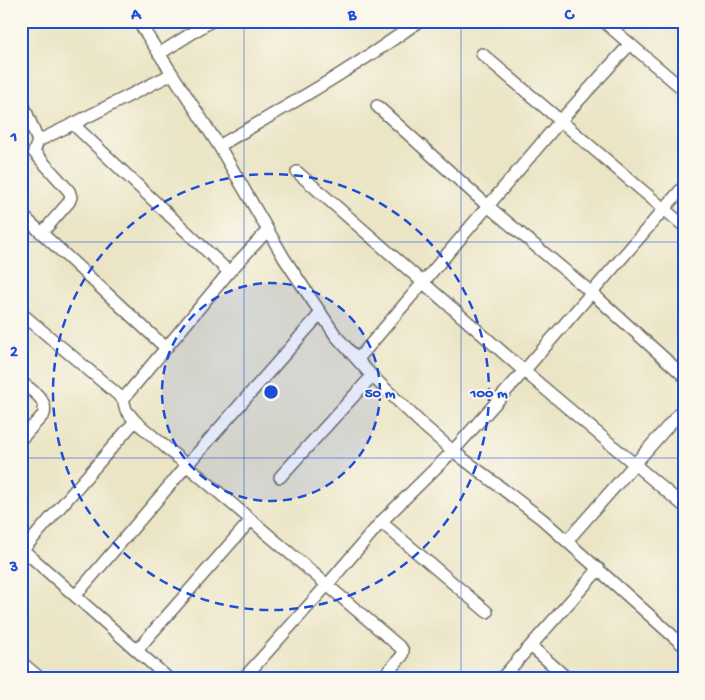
<svg xmlns="http://www.w3.org/2000/svg" width="705" height="700" font-family="'Gochi Hand',sans-serif">
<style>
.lines{fill:none;stroke-linecap:round;stroke-linejoin:round}
.street-casing{stroke:#6e6c61;stroke-width:14}
.street{stroke:#fff;stroke-width:11}
.grid{fill:none;stroke:#1d4ed8;stroke-width:1;stroke-opacity:0.55}
.ring{fill:none;stroke:#1d4ed8;stroke-width:2.5;stroke-dasharray:9 6}
.centre{fill:#1d4ed8;stroke:#fbf7ec;stroke-width:2.5}
.ring-label{font-size:15px;text-anchor:middle;font-weight:bold;fill:#1d4ed8;stroke:#fbf7ec;stroke-width:4;stroke-linejoin:round;paint-order:stroke}
.neatline{fill:none;stroke:#1d4ed8;stroke-width:2}
.grid-label{font-size:16px;text-anchor:middle;font-weight:bold;fill:#1d4ed8}
</style>
<rect width="100%" height="100%" fill="#fbf7ec"/>
<filter id="ink" filterUnits="userSpaceOnUse"><feTurbulence type="fractalNoise" baseFrequency=".02" numOctaves="2"/><feDisplacementMap in="SourceGraphic" scale="10" xChannelSelector="R" yChannelSelector="G"/><feConvolveMatrix kernelMatrix="1 2 1 2 8 2 1 2 1" color-interpolation-filters="sRGB"/></filter>
<filter id="wash" filterUnits="userSpaceOnUse"><feTurbulence type="fractalNoise" baseFrequency=".0096" numOctaves="4" result="noise"/><feDisplacementMap in="SourceGraphic" scale="20" xChannelSelector="R" yChannelSelector="G"/><feGaussianBlur stdDeviation="1.12" result="paint"/><feColorMatrix in="noise" values="0 0 0 0 0 0 0 0 0 0 0 0 0 0 0 0 0 1.4 0 .05"/><feComposite in="paint" operator="in"/></filter>
<g filter="url(#wash)">
<rect width="100%" height="100%" fill="#ebe5c6"/>
</g>
<g filter="url(#ink)">
<g class="lines">
<g class="street-casing">
<path id="street" d="M 138,21 L 219,146 L 284,258 L 336,336 L 372,376 L 423,425 L 453,451 L 542,519 L 684,646
M 603,21 L 684,90
M 159,54 L 211,21
M 482,54 L 684,226
M 21,99 L 38,141 L 34,152 L 69,191 L 71,197 L 69,202 L 42,233
M 377,106 L 489,207 L 592,293 L 684,376
M 73,124 L 172,74
M 38,141 L 73,124 L 229,272
M 219,146 C 287,106 355,68 419,21
M 297,172 L 524,371 L 684,506
M 21,214 L 166,348 L 229,272 L 268,230
M 21,313 L 123,399 L 166,348
M 358,359 L 561,120 L 630,44
M 21,382 C 31,390 48,399 44,414 L 21,439
M 123,399 L 126,410 L 135,421 L 401,648 L 403,651 L 402,656 L 381,679
M 280,477 L 372,376
M 381,522 L 487,612
M 567,541 L 684,408
M 21,548 L 169,679
M 23,550 L 135,421
M 76,595 L 187,465 L 321,313
M 531,646 L 568,679
M 137,650 L 250,521
M 21,662 L 41,679
M 243,679 L 328,584 L 381,522 L 453,451 L 524,371 L 684,186
M 501,679 L 599,569"/>
</g>
<use href="#street" class="street"/>
</g>
</g>
<path class="grid" d="M 244,21 L 244,679M 461,21 L 461,679M 21,242 L 684,242M 21,458 L 684,458"/>
<circle cx="271" cy="392" r="109" fill="#1d4ed8" fill-opacity=".12"/>
<g class="ring">
<circle cx="271" cy="392" r="109"/>
<circle cx="271" cy="392" r="218"/>
</g>
<circle cx="271" cy="392" r="8" class="centre"/>
<g class="ring-label">
<text x="380" y="397">50 m</text>
<text x="489" y="397">100 m</text>
</g>
<rect width="705" height="700" fill="none" stroke="#fbf7ec" stroke-width="55"/>
<rect x="28" y="28" width="650" height="644" class="neatline"/>
<g class="grid-label">
<text x="136" y="19">A</text>
<text x="352" y="19">B</text>
<text x="569" y="19">C</text>
<text x="14" y="141">1</text>
<text x="14" y="356">2</text>
<text x="14" y="571">3</text>
</g>
</svg>
